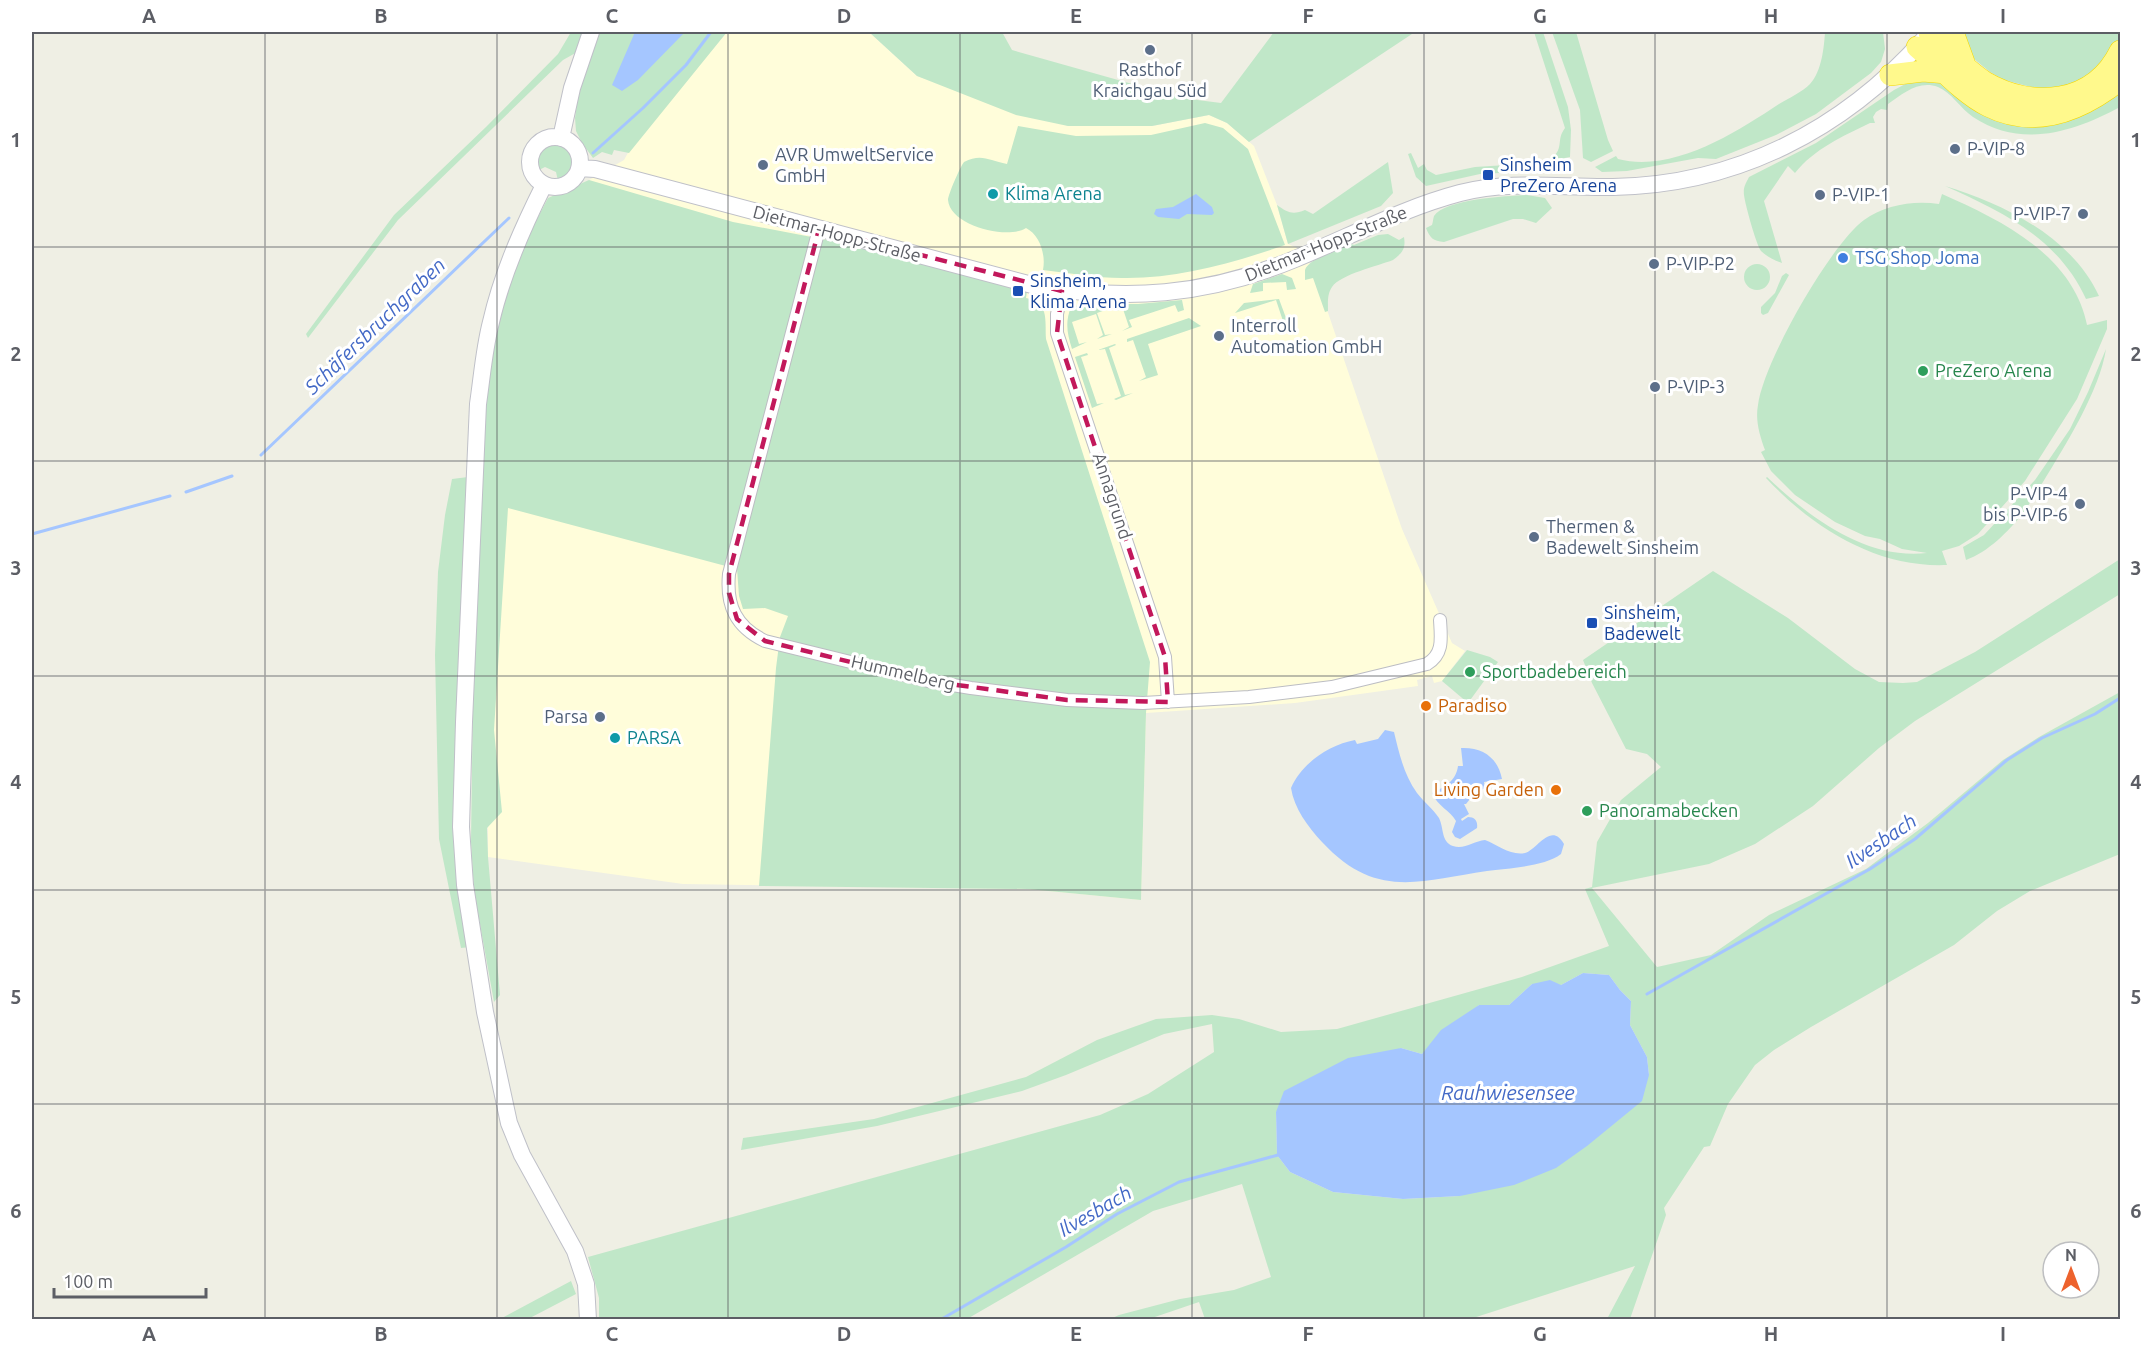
<svg xmlns="http://www.w3.org/2000/svg" width="2152" height="1351" font-family="Ubuntu,sans-serif">
<style>
.commercial{fill:#fffdda}
.green{fill:#c0e7c8;fill-rule:evenodd}
.water{fill:#a5c6ff}
.lines{fill:none;stroke-linecap:round;stroke-linejoin:round}
.stream{stroke:#a5c6ff;stroke-width:3}
.street-casing{stroke:#bcbdc3;stroke-width:14}
.secondary-casing{stroke:#bfc0c8;stroke-width:18}
.highway-casing{stroke:#f4d800;stroke-width:22}
.street{stroke:#fff;stroke-width:12}
.secondary{stroke:#fff;stroke-width:16}
.highway{stroke:#fff98c;stroke-width:21}
.marked{fill:none;stroke:#c2185b;stroke-width:4.5;stroke-dasharray:12 8;stroke-linejoin:round}
.grid{fill:none;stroke:#5c5e65;stroke-width:1.5;stroke-opacity:0.55}
.service-dot{fill:#5c6f8a;stroke:#fff;stroke-width:2}
.transit-dot{fill:#1a4fb4;stroke:#fff;stroke-width:2}
.culture-dot{fill:#0f9aa8;stroke:#fff;stroke-width:2}
.shop-dot{fill:#3f7fe0;stroke:#fff;stroke-width:2}
.leisure-dot{fill:#2e9e5b;stroke:#fff;stroke-width:2}
.food-dot{fill:#e8710a;stroke:#fff;stroke-width:2}
.labels{text-anchor:middle;stroke-width:6;stroke-linejoin:round;paint-order:stroke}
.service-label{font-size:18px;fill:#4e5e75;stroke:#fff;text-anchor:start}
.transit-label{font-size:18px;fill:#164399;stroke:#fff;text-anchor:start}
.culture-label{font-size:18px;fill:#0d838f;stroke:#fff;text-anchor:start}
.street-label{font-size:18px;fill:#5c5e65;stroke:#fff}
.shop-label{font-size:18px;fill:#366cbe;stroke:#fff;text-anchor:start}
.leisure-label{font-size:18px;fill:#27864d;stroke:#fff;text-anchor:start}
.food-label{font-size:18px;fill:#c56008;stroke:#fff;text-anchor:start}
.water-label{font-size:20px;font-style:italic;fill:#4369c6;stroke:#fff}
.neatline{fill:none;stroke:#5c5e65;stroke-width:2}
.grid-label{font-size:20px;text-anchor:middle;font-weight:bold;fill:#5c5e65}
</style>
<rect width="100%" height="100%" fill="#efefe4"/>
<path class="commercial" d="M 727,32 L 869,32 L 917,76 L 1068,126 L 1152,126 L 1209,115 L 1227,123 L 1254,146 L 1277,205 L 1288,244 L 1297,248 L 1312,266 L 1402,529 L 1452,643 L 1465,651 L 1442,681 L 1434,683 L 1432,676 L 1417,680 L 1418,686 L 1295,703 L 1146,713 L 1141,900 L 1028,889 L 683,884 L 488,857 L 487,709 L 507,508 L 563,246 L 589,180 L 624,160 L 629,151 L 657,116 Z"/>
<path class="green" d="M 571,32 L 588,32 L 579,51 L 563,60 L 398,220 L 308,338 L 306,334 L 394,215 L 486,127 L 558,54 Z
M 596,32 L 727,32 L 629,153 L 614,150 L 612,155 L 602,152 L 593,158 L 582,143 L 576,131 L 575,118 L 581,75 Z
M 869,32 L 1002,32 L 1012,50 L 1182,98 L 1221,103 L 1274,32 L 1415,32 L 1249,142 L 1227,123 L 1209,115 L 1152,126 L 1068,126 L 1016,115 L 917,76 Z
M 1534,32 L 1543,32 L 1568,107 L 1571,130 L 1570,157 L 1565,158 L 1556,168 L 1549,167 L 1548,161 C 1566,149 1555,141 1565,128 Z
M 1552,32 L 1576,32 L 1608,140 L 1613,151 L 1591,162 L 1583,158 L 1580,110 Z
M 1825,32 L 1883,32 L 1885,49 L 1881,62 L 1871,73 L 1816,114 L 1776,135 L 1716,159 L 1698,158 L 1627,171 L 1602,172 L 1595,167 L 1616,156 L 1618,159 C 1673,173 1735,133 1779,104 C 1789,98 1802,92 1810,84 C 1822,71 1824,47 1825,32 Z
M 1958,32 L 2120,32 L 2120,41 L 2104,70 L 2064,90 L 2035,88 L 2004,80 L 1990,72 L 1968,54 Z
M 1915,79 L 1943,82 L 1959,94 L 2120,88 L 2120,107 C 2074,132 2021,149 1973,117 C 1961,109 1951,92 1938,87 C 1918,80 1903,94 1888,104 L 1887,110 L 1881,109 L 1876,112 L 1873,117 L 1875,123 L 1870,123 C 1843,136 1814,149 1795,173 L 1788,166 L 1764,201 L 1782,263 C 1775,261 1766,256 1761,251 C 1756,244 1745,204 1744,195 C 1743,187 1746,183 1749,177 L 1816,143 L 1894,90 Z
M 1205,123 L 1223,128 L 1248,149 L 1285,245 C 1233,263 1177,279 1122,278 C 1096,278 1069,273 1043,270 C 1046,255 1040,235 1026,228 C 1008,240 950,226 948,200 C 948,195 960,167 964,162 C 982,153 989,161 1007,164 L 1018,126 L 1076,136 L 1151,135 Z
M 553,142 L 567,147 L 574,159 L 570,173 L 558,181 L 556,172 L 545,167 L 537,171 C 532,156 539,146 553,142 Z
M 1411,153 L 1418,168 L 1424,164 L 1427,170 L 1436,175 L 1475,167 L 1539,163 L 1542,168 L 1542,173 L 1519,172 L 1480,174 L 1426,186 L 1416,177 L 1408,154 Z
M 1388,162 L 1393,193 L 1381,206 L 1288,244 L 1277,205 C 1288,213 1293,215 1305,210 L 1313,214 Z
M 589,180 L 733,222 L 843,243 L 1027,291 L 1026,298 C 1049,302 1045,319 1046,339 L 1150,662 L 1146,713 L 1141,900 L 1028,889 L 759,886 L 776,668 L 780,637 L 788,616 L 765,608 L 743,609 L 739,596 L 737,569 L 508,508 L 494,730 L 502,812 L 487,828 L 488,857 L 500,995 L 494,1002 L 474,891 L 471,842 L 475,547 L 489,366 L 501,306 L 525,242 L 548,198 Z
M 1945,186 C 2004,204 2072,237 2099,296 L 2086,299 C 2058,238 2003,212 1945,186 Z
M 1942,194 C 2001,220 2073,255 2087,325 L 2107,320 L 2107,329 L 2077,399 L 2025,481 L 1978,534 L 1959,546 L 1942,551 L 1947,565 C 1876,568 1813,528 1766,478 L 1767,477 C 1809,517 1865,560 1927,553 L 1902,549 L 1880,539 L 1865,536 L 1835,522 L 1795,495 L 1771,471 L 1761,452 L 1765,450 C 1760,436 1755,421 1758,405 C 1763,363 1830,245 1864,220 C 1884,205 1914,200 1939,204 Z
M 1527,195 L 1545,198 L 1552,208 L 1536,223 L 1523,219 L 1513,219 L 1444,242 C 1433,241 1430,238 1426,228 L 1432,225 C 1433,222 1433,219 1434,216 C 1445,199 1508,196 1527,195 Z
M 1388,234 L 1399,240 L 1404,237 C 1406,249 1402,253 1393,260 C 1378,266 1341,274 1332,287 C 1327,294 1328,303 1328,311 L 1325,312 L 1313,278 L 1305,280 C 1305,277 1305,274 1305,270 C 1308,259 1340,249 1351,244 L 1354,245 L 1378,235 Z
M1744 277a13 13 0 1 1 26 0a13 13 0 1 1-26 0Z
M 1786,273 L 1789,275 L 1768,313 L 1763,315 L 1761,313 L 1761,307 L 1775,293 L 1782,276 Z
M 1282,274 L 1292,278 L 1296,289 L 1287,290 L 1286,282 L 1263,283 L 1263,291 L 1250,293 L 1253,284 Z
M 1279,299 L 1289,326 L 1285,327 L 1276,300 L 1235,313 L 1244,303 Z
M 1182,300 L 1184,310 L 1178,312 L 1175,305 L 1129,320 L 1132,327 L 1122,331 L 1129,327 L 1123,309 L 1116,311 L 1114,307 L 1097,313 L 1105,335 L 1112,334 L 1097,339 L 1103,335 L 1096,314 L 1072,322 L 1079,344 L 1087,342 L 1072,349 C 1067,333 1065,322 1071,307 L 1084,304 L 1138,304 Z
M 1189,318 L 1201,326 L 1148,344 L 1158,375 L 1139,381 L 1146,377 L 1133,340 L 1127,342 L 1127,339 Z
M 1115,344 L 1116,345 L 1109,348 L 1125,395 L 1133,393 L 1116,400 L 1114,399 L 1121,396 L 1105,349 L 1098,350 Z
M 2106,349 C 2100,390 2065,446 2043,482 C 2036,492 2030,504 2023,513 C 2008,532 1988,552 1966,560 L 1963,547 L 1984,535 L 2035,480 L 2070,429 L 2088,392 Z
M 1087,353 L 1088,355 L 1081,357 L 1097,404 L 1104,403 L 1092,408 L 1075,357 Z
M 468,477 L 458,691 L 470,947 L 461,948 L 439,839 L 435,655 L 438,572 L 445,515 L 452,479 Z
M 2120,559 L 2120,594 L 1915,721 L 1879,748 L 1813,806 L 1755,844 L 1709,864 L 1592,888 L 1657,967 L 1711,955 L 1769,915 L 1866,869 L 1928,823 L 2003,760 L 2039,737 L 2120,692 L 2120,854 L 2030,891 L 1997,911 L 1954,945 L 1811,1027 L 1774,1050 L 1755,1065 L 1728,1104 L 1710,1146 L 1704,1147 L 1664,1208 L 1666,1215 L 1630,1319 L 1607,1319 L 1635,1266 L 1470,1319 L 1205,1319 L 1199,1302 L 1149,1319 L 1110,1319 L 1119,1315 L 1180,1299 L 1234,1290 L 1271,1277 L 1242,1184 L 1153,1211 L 967,1319 L 599,1319 L 599,1298 L 588,1257 L 1100,1115 L 1148,1094 L 1214,1052 L 1212,1024 L 1164,1034 L 1066,1075 L 1022,1091 L 877,1126 L 741,1150 L 743,1138 L 874,1119 L 1026,1077 L 1097,1040 L 1156,1019 L 1212,1015 L 1239,1019 L 1281,1032 L 1337,1029 L 1522,977 L 1609,946 L 1585,889 L 1592,887 L 1597,842 L 1621,800 L 1661,767 L 1647,754 L 1626,749 L 1592,683 L 1583,660 L 1713,571 L 1788,618 L 1855,669 L 1879,682 L 1903,683 L 1917,682 L 1975,652 ZM 1583,973 L 1609,975 L 1620,990 L 1631,1001 L 1630,1025 L 1647,1057 L 1649,1075 L 1460,1196 L 1403,1199 L 1333,1192 L 1290,1172 L 1277,1155 L 1276,1112 L 1401,1048 L 1422,1054 L 1479,1005 L 1509,1005 L 1532,984 L 1561,985 Z
M 1467,650 L 1490,657 L 1498,662 L 1468,703 L 1442,681 Z
M 571,1281 L 576,1294 L 528,1319 L 500,1319 Z"/>
<path class="water" d="M 635,32 L 685,32 L 638,80 L 622,91 L 612,85 Z
M 1196,194 L 1212,207 L 1214,213 L 1212,215 L 1187,214 L 1179,219 L 1158,217 L 1154,214 L 1156,209 L 1173,207 Z
M 1385,730 L 1394,732 C 1399,753 1404,775 1417,793 C 1424,802 1433,809 1439,818 C 1444,828 1441,842 1453,846 C 1464,850 1474,841 1485,840 C 1498,845 1511,856 1525,853 C 1537,850 1551,821 1564,844 L 1561,854 C 1544,867 1508,868 1487,871 C 1419,881 1376,900 1322,842 C 1308,827 1294,808 1291,788 C 1302,763 1329,745 1355,740 L 1357,744 L 1378,739 Z
M 1461,748 C 1483,747 1498,758 1502,779 L 1484,782 L 1485,788 L 1474,794 L 1466,804 L 1464,804 L 1469,814 L 1461,819 L 1462,821 L 1468,817 C 1475,817 1478,821 1477,828 L 1460,839 L 1455,837 L 1452,832 L 1456,821 C 1450,810 1438,807 1432,793 C 1445,787 1456,781 1458,766 L 1463,766 Z
M 1583,973 L 1609,975 L 1620,990 L 1631,1001 L 1630,1025 L 1647,1057 L 1649,1075 L 1642,1101 L 1587,1146 L 1556,1168 L 1514,1185 L 1460,1196 L 1403,1199 L 1333,1192 L 1290,1172 L 1277,1155 L 1276,1112 L 1284,1091 L 1348,1058 L 1401,1048 L 1422,1054 L 1441,1030 L 1479,1005 L 1509,1005 L 1532,984 L 1550,980 L 1561,985 Z"/>
<g class="lines">
<path class="stream" d="M 593,153 L 643,108 L 686,65 L 711,32
M 261,455 L 509,218
M 186,492 L 232,476
M 32,534 L 170,496
M 1647,994 L 1870,869 L 1915,839 L 2007,760 L 2042,738 L 2095,714 L 2120,698
M 940,1320 L 1066,1247 L 1117,1214 L 1179,1182 L 1278,1155"/>
<g class="street-casing">
<path id="street" d="M 819,229 L 729,574 C 726,606 736,627 765,641 L 928,681 L 971,688 L 1067,700 L 1143,703 L 1249,697 L 1332,687 L 1427,664 C 1444,654 1441,638 1440,620
M 1062,291 L 1057,314 L 1057,333 L 1165,657 L 1168,702"/>
</g>
<g class="secondary-casing">
<path id="secondary" d="M530 162a25 25 0 1 1 50 0a25 25 0 1 1-50 0Z
M 561,138 L 572,88 L 591,32
M 579,168 L 595,169 L 1032,285 C 1125,302 1206,296 1295,259 C 1349,237 1403,208 1460,193 C 1510,180 1562,188 1613,187 C 1736,185 1843,130 1924,39
M 544,185 C 522,229 502,274 491,322 C 484,349 482,377 478,404 L 464,722 L 461,827 L 465,885 L 485,1012 L 509,1123 L 522,1155 L 575,1251 L 586,1284 L 588,1320"/>
</g>
<g class="highway-casing">
<path id="highway" d="M 1953,32 L 1964,62
M 1929,33 C 1947,49 1965,69 1985,82 C 2033,110 2094,104 2120,51
M 1917,47 C 1939,66 1962,93 1988,106 C 2036,130 2082,110 2120,80
M 1890,75 L 1923,71 L 1947,73"/>
</g>
<use href="#street" class="street"/>
<use href="#secondary" class="secondary"/>
<use href="#highway" class="highway"/>
</g>
<path class="marked" d="M 819,229 L 1062,291 L 1057,333 L 1165,657 L 1168,702 L 1067,700 L 928,681 L 765,641 L 737,619 L 729,593 L 729,574 Z"/>
<path class="grid" d="M 265,32 L 265,1320M 497,32 L 497,1320M 728,32 L 728,1320M 960,32 L 960,1320M 1192,32 L 1192,1320M 1424,32 L 1424,1320M 1655,32 L 1655,1320M 1887,32 L 1887,1320M 32,247 L 2120,247M 32,461 L 2120,461M 32,676 L 2120,676M 32,890 L 2120,890M 32,1104 L 2120,1104"/>
<g class="service-dot">
<circle cx="1150" cy="50" r="6"/>
<circle cx="1955" cy="149" r="6"/>
<circle cx="763" cy="165" r="6"/>
<circle cx="1820" cy="195" r="6"/>
<circle cx="2083" cy="214" r="6"/>
<circle cx="1654" cy="264" r="6"/>
<circle cx="1219" cy="336" r="6"/>
<circle cx="1655" cy="387" r="6"/>
<circle cx="2080" cy="504" r="6"/>
<circle cx="1534" cy="537" r="6"/>
<circle cx="600" cy="717" r="6"/>
</g>
<g class="transit-dot">
<rect x="1482" y="169" width="12" height="12" rx="3"/>
<rect x="1012" y="285" width="12" height="12" rx="3"/>
<rect x="1586" y="617" width="12" height="12" rx="3"/>
</g>
<g class="culture-dot">
<circle cx="993" cy="194" r="6"/>
<circle cx="615" cy="738" r="6"/>
</g>
<circle class="shop-dot" cx="1843" cy="258" r="6"/>
<g class="leisure-dot">
<circle cx="1923" cy="371" r="6"/>
<circle cx="1470" cy="672" r="6"/>
<circle cx="1587" cy="811" r="6"/>
</g>
<g class="food-dot">
<circle cx="1426" cy="706" r="6"/>
<circle cx="1556" cy="790" r="6"/>
</g>
<g class="labels">
<g class="service-label">
<text x="1150" y="76" text-anchor="middle">Rasthof<tspan x="1150" dy="21">Kraichgau Süd</tspan></text>
<text x="1967" y="155">P-VIP-8</text>
<text x="775" y="161">AVR UmweltService<tspan x="775" dy="21">GmbH</tspan></text>
<text x="1832" y="201">P-VIP-1</text>
<text x="2071" y="220" text-anchor="end">P-VIP-7</text>
<text x="1666" y="270">P-VIP-P2</text>
<text x="1231" y="332">Interroll<tspan x="1231" dy="21">Automation GmbH</tspan></text>
<text x="1667" y="393">P-VIP-3</text>
<text x="2068" y="500" text-anchor="end">P-VIP-4<tspan x="2068" dy="21">bis P-VIP-6</tspan></text>
<text x="1546" y="533">Thermen &amp;<tspan x="1546" dy="21">Badewelt Sinsheim</tspan></text>
<text x="588" y="723" text-anchor="end">Parsa</text>
</g>
<g class="transit-label">
<text x="1500" y="171">Sinsheim<tspan x="1500" dy="21">PreZero Arena</tspan></text>
<text x="1030" y="287">Sinsheim,<tspan x="1030" dy="21">Klima Arena</tspan></text>
<text x="1604" y="619">Sinsheim,<tspan x="1604" dy="21">Badewelt</tspan></text>
</g>
<g class="culture-label">
<text x="1005" y="200">Klima Arena</text>
<text x="627" y="744">PARSA</text>
</g>
<g class="street-label">
<text transform="translate(837 234) rotate(15)" y="6">Dietmar-Hopp-Straße</text>
<text transform="translate(1326 244) rotate(-22)" y="6">Dietmar-Hopp-Straße</text>
<text transform="translate(1112 496) rotate(72)" y="6">Annagrund</text>
<text transform="translate(903 673) rotate(13)" y="6">Hummelberg</text>
</g>
<g class="shop-label">
<text x="1855" y="264">TSG Shop Joma</text>
</g>
<g class="leisure-label">
<text x="1935" y="377">PreZero Arena</text>
<text x="1482" y="678">Sportbadebereich</text>
<text x="1599" y="817">Panoramabecken</text>
</g>
<g class="food-label">
<text x="1438" y="712">Paradiso</text>
<text x="1544" y="796" text-anchor="end">Living Garden</text>
</g>
<g class="water-label">
<text transform="translate(375 326) rotate(-44)" y="7">Schäfersbruchgraben</text>
<text transform="translate(1881 841) rotate(-34)" y="7">Ilvesbach</text>
<text x="1508" y="1100">Rauhwiesensee</text>
<text transform="translate(1095 1211) rotate(-30)" y="7">Ilvesbach</text>
</g>
</g>
<rect width="2152" height="1351" fill="none" stroke="#ffffff" stroke-width="66"/>
<g transform="translate(2071 1270)"><circle r="28" fill="#ffffff" stroke="#bebfc1" stroke-width="1.5"/>
<path d="M0-4.5L10 22L0 15L-10 22Z" fill="#ed622d"/>
<text y="-9" font-size="16" font-weight="bold" text-anchor="middle" fill="#5c5e65">N</text>
</g>
<path d="M54 1288v9h152v-9" fill="none" stroke="#5c5e65" stroke-width="3"/>
<text x="63" y="1288" font-size="18" fill="#5c5e65" stroke="#ffffff" stroke-width="4.5" paint-order="stroke">100 m</text>
<rect x="33" y="33" width="2086" height="1285" class="neatline"/>
<g class="grid-label">
<text x="149" y="23">A</text>
<text x="381" y="23">B</text>
<text x="612" y="23">C</text>
<text x="844" y="23">D</text>
<text x="1076" y="23">E</text>
<text x="1308" y="23">F</text>
<text x="1540" y="23">G</text>
<text x="1771" y="23">H</text>
<text x="2003" y="23">I</text>
<text x="16" y="147">1</text>
<text x="2136" y="147">1</text>
<text x="16" y="361">2</text>
<text x="2136" y="361">2</text>
<text x="16" y="575">3</text>
<text x="2136" y="575">3</text>
<text x="16" y="789">4</text>
<text x="2136" y="789">4</text>
<text x="16" y="1004">5</text>
<text x="2136" y="1004">5</text>
<text x="16" y="1218">6</text>
<text x="2136" y="1218">6</text>
<text x="149" y="1341">A</text>
<text x="381" y="1341">B</text>
<text x="612" y="1341">C</text>
<text x="844" y="1341">D</text>
<text x="1076" y="1341">E</text>
<text x="1308" y="1341">F</text>
<text x="1540" y="1341">G</text>
<text x="1771" y="1341">H</text>
<text x="2003" y="1341">I</text>
</g>
</svg>
